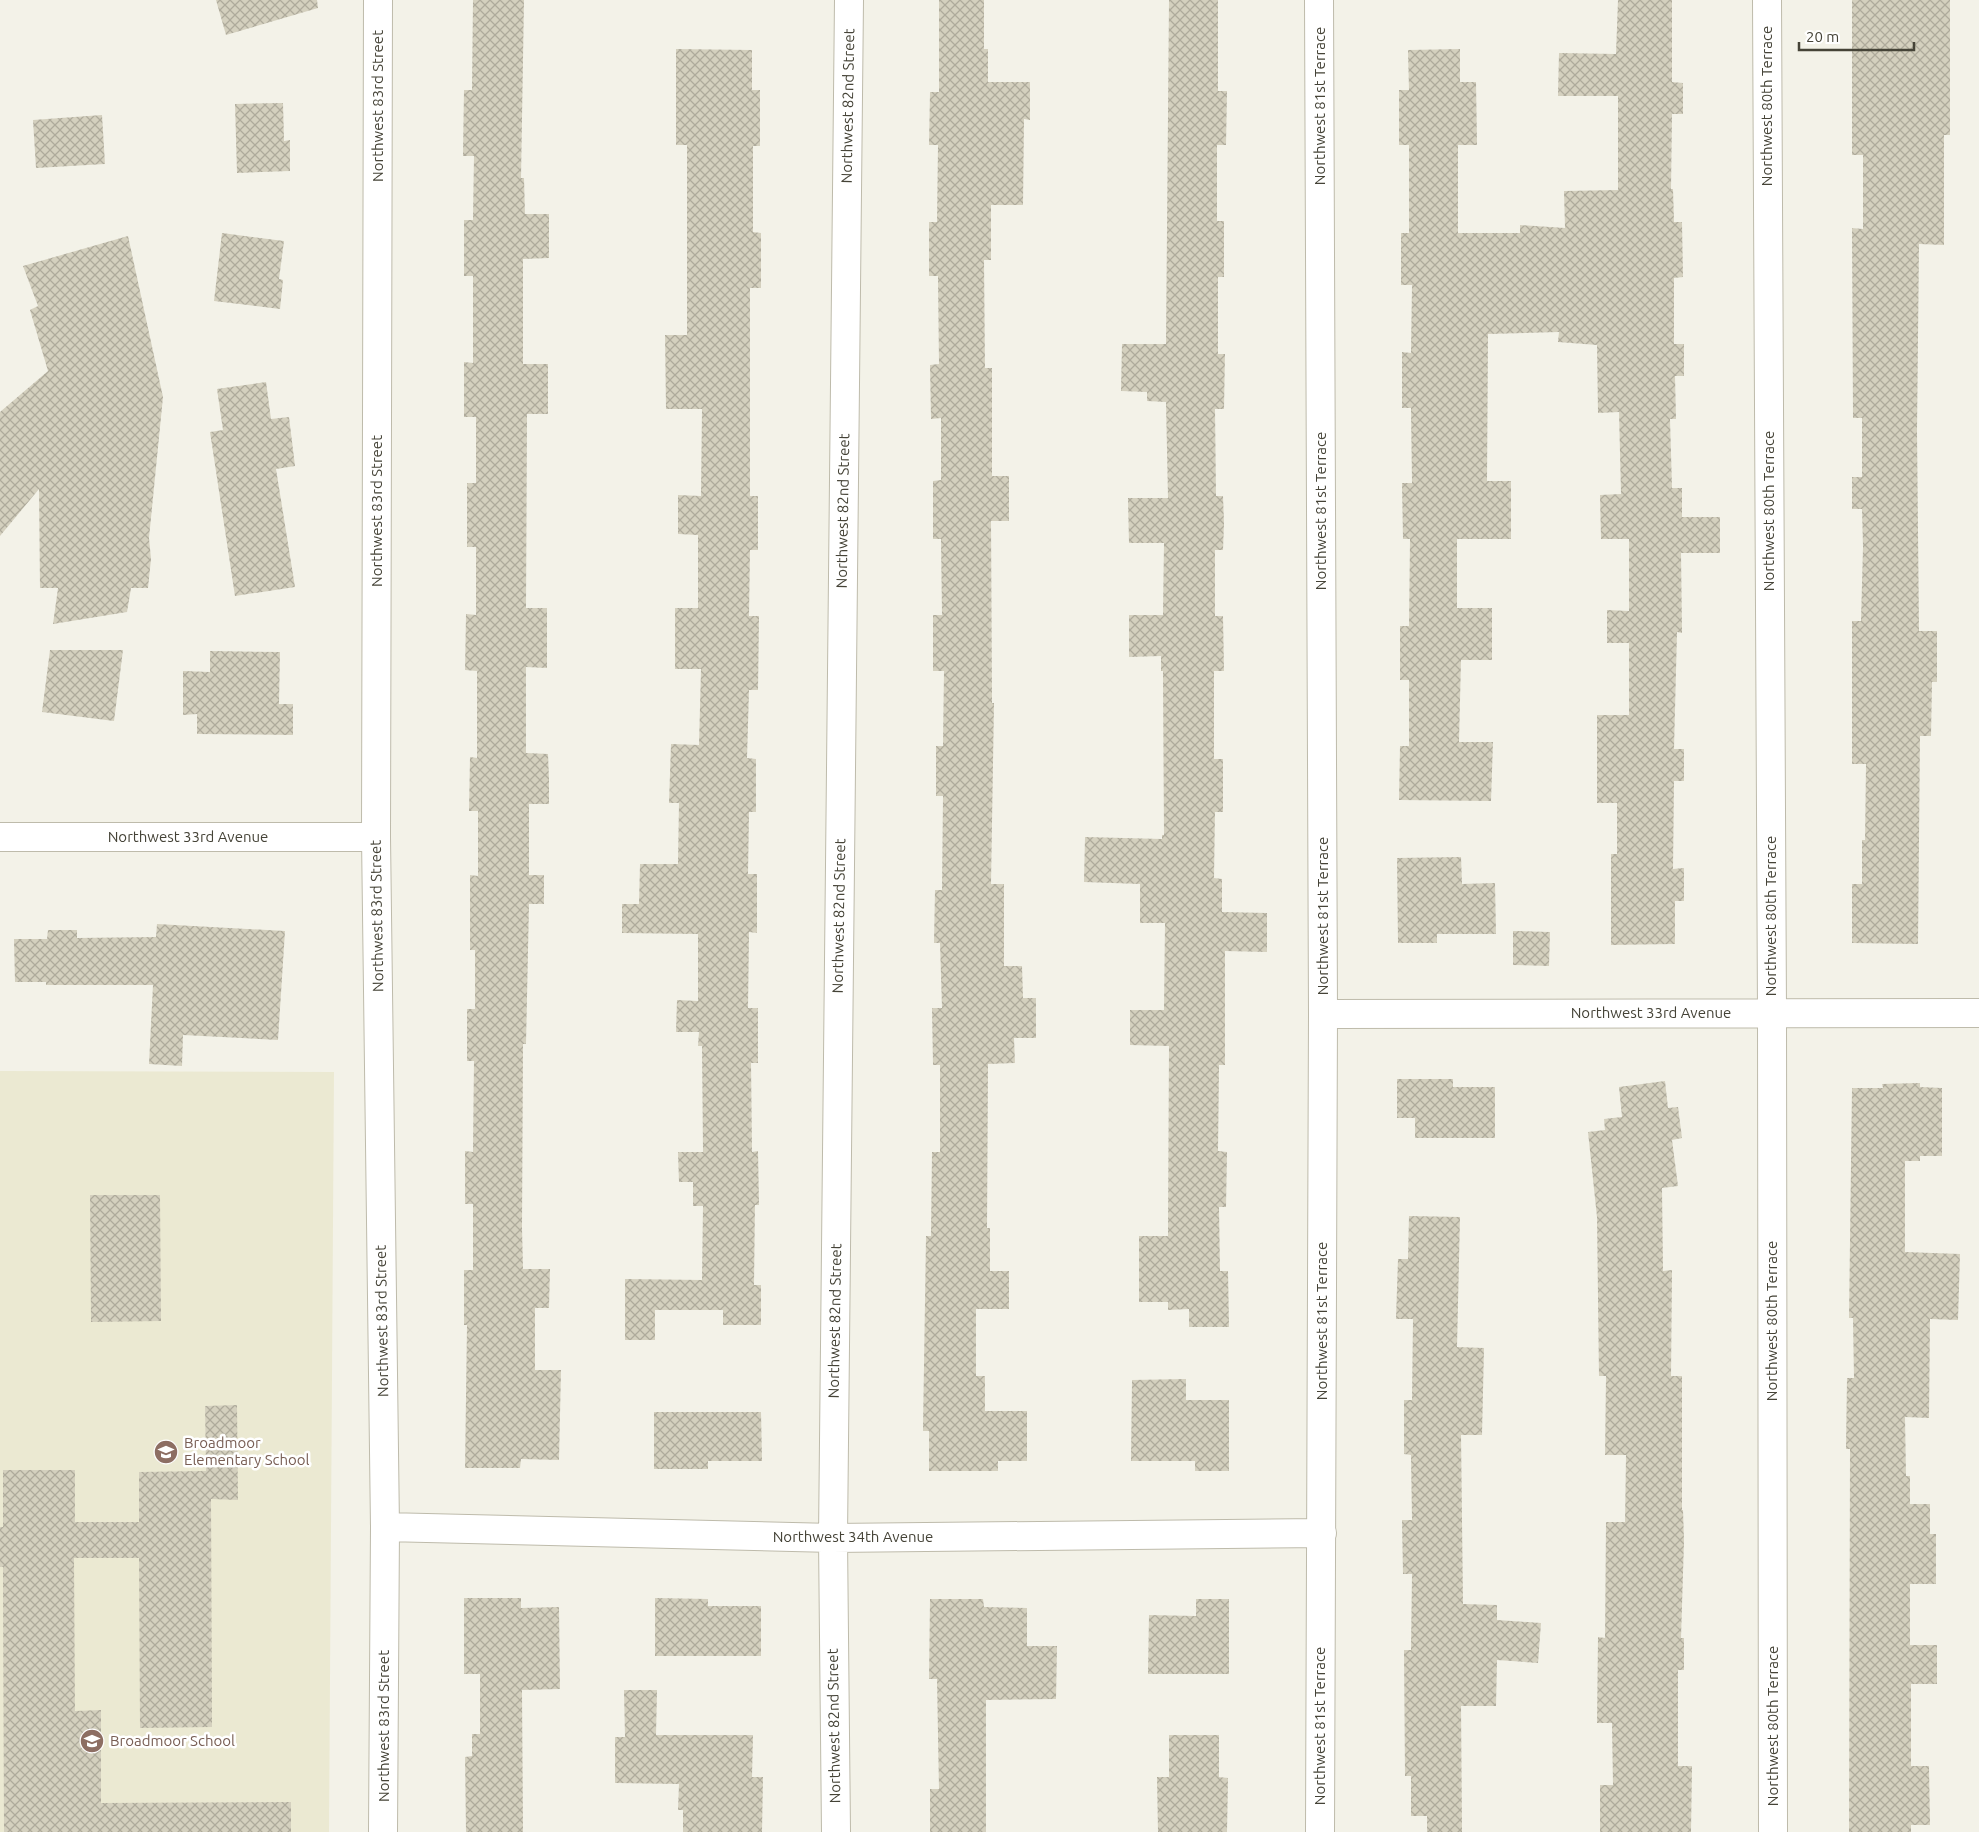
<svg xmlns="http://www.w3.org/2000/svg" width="1979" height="1832" font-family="Ubuntu,sans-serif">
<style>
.education{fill:#ebe9d2}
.building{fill:url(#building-cross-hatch)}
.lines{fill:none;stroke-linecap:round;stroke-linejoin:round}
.street-casing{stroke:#bebbab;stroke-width:30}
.street{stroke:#fff;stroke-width:28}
.labels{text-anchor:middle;stroke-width:5;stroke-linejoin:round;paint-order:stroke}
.street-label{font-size:15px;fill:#454337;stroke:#fff}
.education-label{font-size:15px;fill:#785e54;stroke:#fff;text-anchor:start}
</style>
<defs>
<pattern id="building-cross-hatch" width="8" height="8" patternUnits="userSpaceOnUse" patternTransform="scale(1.25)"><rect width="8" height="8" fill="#d4d0be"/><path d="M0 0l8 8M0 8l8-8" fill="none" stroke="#aeaa9b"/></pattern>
</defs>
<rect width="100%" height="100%" fill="#f3f2e8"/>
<path class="education" d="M 0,1071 L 334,1072 L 329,1832 L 0,1832 Z"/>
<path class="building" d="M 216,0 L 317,0 L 318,8 L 226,35 Z
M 473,0 L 524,0 L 521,178 L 524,178 L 525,214 L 549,214 L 549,258 L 523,259 L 523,364 L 548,364 L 548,414 L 527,414 L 526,608 L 547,608 L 547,668 L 526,667 L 526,753 L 548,754 L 549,779 L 549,804 L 529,804 L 529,875 L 544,875 L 544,904 L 529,904 L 526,1044 L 523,1044 L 522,1228 L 523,1269 L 550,1269 L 549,1308 L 535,1308 L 535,1370 L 561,1370 L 559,1460 L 521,1459 L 520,1468 L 465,1468 L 467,1325 L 464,1325 L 464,1270 L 473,1270 L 473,1204 L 465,1204 L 465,1151 L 473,1152 L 474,1061 L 467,1061 L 467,1009 L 475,1009 L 475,950 L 470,950 L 470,875 L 478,876 L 478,811 L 469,811 L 470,757 L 477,758 L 477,671 L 465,670 L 466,614 L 476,615 L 476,547 L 467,547 L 467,483 L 476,483 L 476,417 L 464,417 L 464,362 L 473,363 L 473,276 L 464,276 L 464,220 L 473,220 L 474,156 L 463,156 L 464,90 L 472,90 Z
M 939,0 L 984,0 L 984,49 L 988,49 L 988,82 L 1030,82 L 1030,120 L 1024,119 L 1023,205 L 991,205 L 991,260 L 984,260 L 985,368 L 992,368 L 992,476 L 1009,476 L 1009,521 L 991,521 L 992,703 L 994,703 L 991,884 L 1004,884 L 1004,966 L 1022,966 L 1023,998 L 1036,998 L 1036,1038 L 1014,1038 L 1015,1063 L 988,1064 L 987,1228 L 990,1228 L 990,1271 L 1009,1271 L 1009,1309 L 976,1309 L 976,1376 L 985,1376 L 985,1411 L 1027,1411 L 1027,1461 L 998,1461 L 998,1471 L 929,1471 L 929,1431 L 923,1431 L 926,1236 L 931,1236 L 932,1152 L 940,1152 L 940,1065 L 933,1065 L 932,1008 L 942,1008 L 940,943 L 934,943 L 935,890 L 942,890 L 943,796 L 936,796 L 936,746 L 943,746 L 944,671 L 933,671 L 933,615 L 942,615 L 941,539 L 933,539 L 933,481 L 941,480 L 941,418 L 931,419 L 930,365 L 939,364 L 938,276 L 929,276 L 929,222 L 937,222 L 938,145 L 929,145 L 930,92 L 939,92 Z
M 1169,0 L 1218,0 L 1218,91 L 1227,91 L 1226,145 L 1217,145 L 1217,221 L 1224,221 L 1224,277 L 1218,277 L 1218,354 L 1225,354 L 1224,409 L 1215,409 L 1216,496 L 1223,496 L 1224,523 L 1223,550 L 1215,550 L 1215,616 L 1223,616 L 1224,671 L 1214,671 L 1214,759 L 1223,759 L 1223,812 L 1215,812 L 1214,878 L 1222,879 L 1222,912 L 1267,913 L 1267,952 L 1225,951 L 1225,1065 L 1219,1065 L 1218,1151 L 1227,1152 L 1226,1207 L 1219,1207 L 1220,1271 L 1228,1271 L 1229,1327 L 1189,1327 L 1189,1309 L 1168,1310 L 1168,1302 L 1139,1302 L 1139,1236 L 1168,1236 L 1169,1046 L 1130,1045 L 1130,1010 L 1164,1010 L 1165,923 L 1140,923 L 1140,884 L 1084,882 L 1085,837 L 1162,839 L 1162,835 L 1164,835 L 1163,671 L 1161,671 L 1161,656 L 1129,657 L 1129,615 L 1163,615 L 1164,543 L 1129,543 L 1128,498 L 1168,498 L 1166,402 L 1147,401 L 1147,392 L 1121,391 L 1122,344 L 1166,344 Z
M 1618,0 L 1672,0 L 1672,82 L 1683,83 L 1683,114 L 1672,114 L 1671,189 L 1673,189 L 1674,222 L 1682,222 L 1683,277 L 1674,278 L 1674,344 L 1684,344 L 1684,376 L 1675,376 L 1676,419 L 1670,419 L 1672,488 L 1682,488 L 1682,517 L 1720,517 L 1720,553 L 1681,553 L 1682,633 L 1677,632 L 1674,749 L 1684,749 L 1684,781 L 1674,781 L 1673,869 L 1684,868 L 1684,901 L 1675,901 L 1675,944 L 1611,945 L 1611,854 L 1617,854 L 1617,803 L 1597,803 L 1597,715 L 1629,715 L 1629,643 L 1607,643 L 1607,610 L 1629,611 L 1629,539 L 1601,539 L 1600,495 L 1621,494 L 1619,412 L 1598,413 L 1597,345 L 1558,342 L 1559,332 L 1488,334 L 1487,481 L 1511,481 L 1511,539 L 1457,539 L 1457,608 L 1492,608 L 1492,660 L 1461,660 L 1459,742 L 1493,742 L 1491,801 L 1399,800 L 1400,746 L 1409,746 L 1409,680 L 1400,680 L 1400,626 L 1409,626 L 1410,539 L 1403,539 L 1402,483 L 1412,483 L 1411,408 L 1402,408 L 1402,352 L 1411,353 L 1412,285 L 1401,285 L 1401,233 L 1409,233 L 1409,145 L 1399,145 L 1399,90 L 1409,90 L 1408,50 L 1460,49 L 1460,82 L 1476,82 L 1477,145 L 1458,145 L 1458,233 L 1520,233 L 1520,225 L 1565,228 L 1564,191 L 1618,190 L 1618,96 L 1558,96 L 1559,53 L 1616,54 Z
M 1852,0 L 1950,0 L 1950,135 L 1944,135 L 1944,245 L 1919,244 L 1917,431 L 1919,631 L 1937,631 L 1937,682 L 1932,682 L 1931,736 L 1920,736 L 1918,944 L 1852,943 L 1852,884 L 1862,884 L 1862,840 L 1865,840 L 1866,764 L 1852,764 L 1852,621 L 1861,621 L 1863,547 L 1862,509 L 1852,509 L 1852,477 L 1862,477 L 1862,418 L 1853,418 L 1852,228 L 1863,229 L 1863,155 L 1852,155 Z
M 676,49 L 752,50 L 752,90 L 760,90 L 760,146 L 753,146 L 753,232 L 761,233 L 761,288 L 750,288 L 750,496 L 758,496 L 758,550 L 750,550 L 749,616 L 759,616 L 758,690 L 749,690 L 747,758 L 756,759 L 756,812 L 749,812 L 748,874 L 757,874 L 757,933 L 749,932 L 748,1008 L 758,1008 L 758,1063 L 751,1063 L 752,1152 L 758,1151 L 759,1205 L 755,1205 L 754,1285 L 761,1285 L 761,1325 L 723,1325 L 723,1310 L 655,1310 L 655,1340 L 625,1340 L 625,1279 L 702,1280 L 703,1206 L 693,1206 L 693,1182 L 679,1182 L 678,1152 L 703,1152 L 702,1046 L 698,1046 L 699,1032 L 676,1032 L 677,1000 L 698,1001 L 698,934 L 622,933 L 622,904 L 639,904 L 640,864 L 678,864 L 679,803 L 669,803 L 671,744 L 699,745 L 701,669 L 675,669 L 675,608 L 698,608 L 698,535 L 678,534 L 678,495 L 701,496 L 702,409 L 666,409 L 665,335 L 687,335 L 687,145 L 676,145 Z
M 283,103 L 284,141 L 290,140 L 290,171 L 237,173 L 235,104 Z
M 102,115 L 105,164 L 36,168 L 33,120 Z
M 222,233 L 284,241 L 279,279 L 283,280 L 280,309 L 214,301 Z
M 128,236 L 163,397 L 149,538 L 151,559 L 148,588 L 131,588 L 127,612 L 53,624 L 58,588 L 40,588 L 39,489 L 0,536 L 0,412 L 48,371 L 30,310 L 38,306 L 23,266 Z
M 266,382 L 271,419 L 289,417 L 295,466 L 276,469 L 295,587 L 235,596 L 210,432 L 223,430 L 217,389 Z
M 50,650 L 123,650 L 114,721 L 42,712 Z
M 210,651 L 280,652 L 279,704 L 293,704 L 293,735 L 197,734 L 197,714 L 183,715 L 183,671 L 210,672 Z
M 1461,857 L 1462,884 L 1495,883 L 1496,934 L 1437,934 L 1437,943 L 1398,943 L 1397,858 Z
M 157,924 L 285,931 L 278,1040 L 183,1035 L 182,1066 L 149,1064 L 153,985 L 46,985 L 46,982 L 15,982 L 14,939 L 47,939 L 48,930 L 77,930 L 77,938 L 156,937 Z
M 1513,931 L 1550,932 L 1549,966 L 1513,965 Z
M 1397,1079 L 1453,1079 L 1453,1087 L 1495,1087 L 1495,1138 L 1415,1138 L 1415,1118 L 1397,1118 Z
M 1665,1081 L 1668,1108 L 1678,1107 L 1682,1138 L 1672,1140 L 1678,1186 L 1662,1188 L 1663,1271 L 1672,1270 L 1671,1376 L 1682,1376 L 1682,1510 L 1683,1510 L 1684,1541 L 1681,1638 L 1684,1638 L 1684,1670 L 1678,1670 L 1678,1766 L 1692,1766 L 1691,1832 L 1600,1832 L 1600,1785 L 1613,1785 L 1612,1723 L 1597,1723 L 1598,1637 L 1605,1638 L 1606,1522 L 1625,1522 L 1626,1455 L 1605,1455 L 1606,1376 L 1599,1376 L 1597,1217 L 1588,1132 L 1605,1130 L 1604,1119 L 1622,1117 L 1619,1087 Z
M 1920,1083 L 1920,1087 L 1942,1088 L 1942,1156 L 1920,1156 L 1920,1161 L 1905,1161 L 1905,1252 L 1960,1254 L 1958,1320 L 1930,1319 L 1929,1418 L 1905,1417 L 1906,1476 L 1910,1476 L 1910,1504 L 1930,1504 L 1930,1534 L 1936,1534 L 1936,1584 L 1910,1584 L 1910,1645 L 1937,1645 L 1937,1684 L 1911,1684 L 1911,1766 L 1929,1766 L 1930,1825 L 1911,1825 L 1911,1832 L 1849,1832 L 1850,1449 L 1846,1449 L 1847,1378 L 1854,1378 L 1853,1318 L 1849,1318 L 1852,1088 L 1883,1088 L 1882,1084 Z
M 90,1195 L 160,1195 L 161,1321 L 91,1322 Z
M 1409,1216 L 1460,1217 L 1457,1347 L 1484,1348 L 1482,1435 L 1461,1435 L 1463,1604 L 1497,1605 L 1497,1620 L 1541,1623 L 1538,1663 L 1497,1660 L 1496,1706 L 1461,1706 L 1462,1832 L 1427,1832 L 1427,1816 L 1411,1816 L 1411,1776 L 1405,1776 L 1404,1650 L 1411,1650 L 1412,1574 L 1403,1574 L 1402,1520 L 1412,1520 L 1411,1455 L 1404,1454 L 1404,1400 L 1412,1400 L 1413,1319 L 1396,1319 L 1398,1259 L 1408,1259 Z
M 1186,1379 L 1186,1400 L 1229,1400 L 1229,1471 L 1195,1471 L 1195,1461 L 1131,1461 L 1132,1380 Z
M 237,1405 L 238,1500 L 211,1499 L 212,1727 L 140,1728 L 139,1558 L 74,1558 L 75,1711 L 101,1710 L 101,1803 L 291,1802 L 291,1832 L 4,1832 L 3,1567 L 0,1567 L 0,1527 L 3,1527 L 3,1470 L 75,1470 L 75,1522 L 139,1522 L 139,1472 L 206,1471 L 205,1406 Z
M 654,1412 L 761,1412 L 762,1461 L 708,1461 L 708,1469 L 654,1469 Z
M 464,1598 L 521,1598 L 521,1608 L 559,1607 L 560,1689 L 522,1690 L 523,1832 L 466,1832 L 465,1757 L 472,1756 L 472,1734 L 480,1734 L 480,1674 L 464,1674 Z
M 655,1598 L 708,1599 L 708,1606 L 761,1606 L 761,1656 L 655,1656 Z
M 930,1599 L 983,1599 L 984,1607 L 1027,1608 L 1027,1646 L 1057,1646 L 1056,1699 L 986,1700 L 986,1832 L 930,1832 L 930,1789 L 939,1789 L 937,1679 L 929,1679 Z
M 1196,1599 L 1229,1599 L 1229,1674 L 1148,1674 L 1149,1615 L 1196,1616 Z
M 624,1690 L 657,1690 L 656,1735 L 753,1735 L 752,1777 L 763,1777 L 762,1832 L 683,1832 L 683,1810 L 678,1810 L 679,1784 L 615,1783 L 615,1737 L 625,1737 Z
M 1169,1735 L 1219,1735 L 1219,1777 L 1228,1778 L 1227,1832 L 1158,1832 L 1157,1777 L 1169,1777 Z"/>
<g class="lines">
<g class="street-casing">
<path id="street" d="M 378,0 L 376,837 L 385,1527 L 383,1832
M 1319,0 L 1323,1014 L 1320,1832
M 1767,0 L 1772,1013 L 1773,1832
M 0,837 L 376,837
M 1323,1014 L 1979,1013
M 385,1527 L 833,1538 L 1322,1533
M 836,1832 L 833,1538 L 849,0"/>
</g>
<use href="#street" class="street"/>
</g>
<defs>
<g id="school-disc" transform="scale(1.25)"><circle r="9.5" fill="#8d6e63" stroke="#fff"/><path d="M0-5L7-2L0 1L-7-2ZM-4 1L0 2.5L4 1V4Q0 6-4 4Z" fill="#fff"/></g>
</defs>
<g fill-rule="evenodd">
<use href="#school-disc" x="166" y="1452"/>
<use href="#school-disc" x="92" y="1741"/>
</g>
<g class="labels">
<g class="street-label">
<text transform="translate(378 106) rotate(-90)" y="5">Northwest 83rd Street</text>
<text transform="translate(848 106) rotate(-89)" y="5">Northwest 82nd Street</text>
<text transform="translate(1320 106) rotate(-90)" y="5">Northwest 81st Terrace</text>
<text transform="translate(1767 106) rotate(-90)" y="5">Northwest 80th Terrace</text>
<text transform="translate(377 511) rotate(-90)" y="5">Northwest 83rd Street</text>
<text transform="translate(843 511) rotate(-89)" y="5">Northwest 82nd Street</text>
<text transform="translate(1321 511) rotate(-90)" y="5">Northwest 81st Terrace</text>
<text transform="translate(1769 511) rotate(-90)" y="5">Northwest 80th Terrace</text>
<text x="188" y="842">Northwest 33rd Avenue</text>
<text transform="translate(377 916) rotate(-91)" y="5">Northwest 83rd Street</text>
<text transform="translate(839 916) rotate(-89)" y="5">Northwest 82nd Street</text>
<text transform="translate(1323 916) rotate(-90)" y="5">Northwest 81st Terrace</text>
<text transform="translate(1771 916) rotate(-90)" y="5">Northwest 80th Terrace</text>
<text x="1651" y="1018">Northwest 33rd Avenue</text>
<text transform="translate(382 1321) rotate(-91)" y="5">Northwest 83rd Street</text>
<text transform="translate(835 1321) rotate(-89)" y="5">Northwest 82nd Street</text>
<text transform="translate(1322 1321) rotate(-90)" y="5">Northwest 81st Terrace</text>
<text transform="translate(1772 1321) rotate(-90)" y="5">Northwest 80th Terrace</text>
<text x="853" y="1542">Northwest 34th Avenue</text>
<text transform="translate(384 1726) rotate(-90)" y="5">Northwest 83rd Street</text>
<text transform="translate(834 1726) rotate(-91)" y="5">Northwest 82nd Street</text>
<text transform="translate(1320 1726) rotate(-90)" y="5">Northwest 81st Terrace</text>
<text transform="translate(1773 1726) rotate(-90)" y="5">Northwest 80th Terrace</text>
</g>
<g class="education-label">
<text x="184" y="1448">Broadmoor<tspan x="184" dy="17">Elementary School</tspan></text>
<text x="110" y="1746">Broadmoor School</text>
</g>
</g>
<path d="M1799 42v8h115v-8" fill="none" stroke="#454337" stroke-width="2.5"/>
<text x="1806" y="42" font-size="15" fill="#454337" stroke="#ffffff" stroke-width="4" paint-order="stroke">20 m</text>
</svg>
